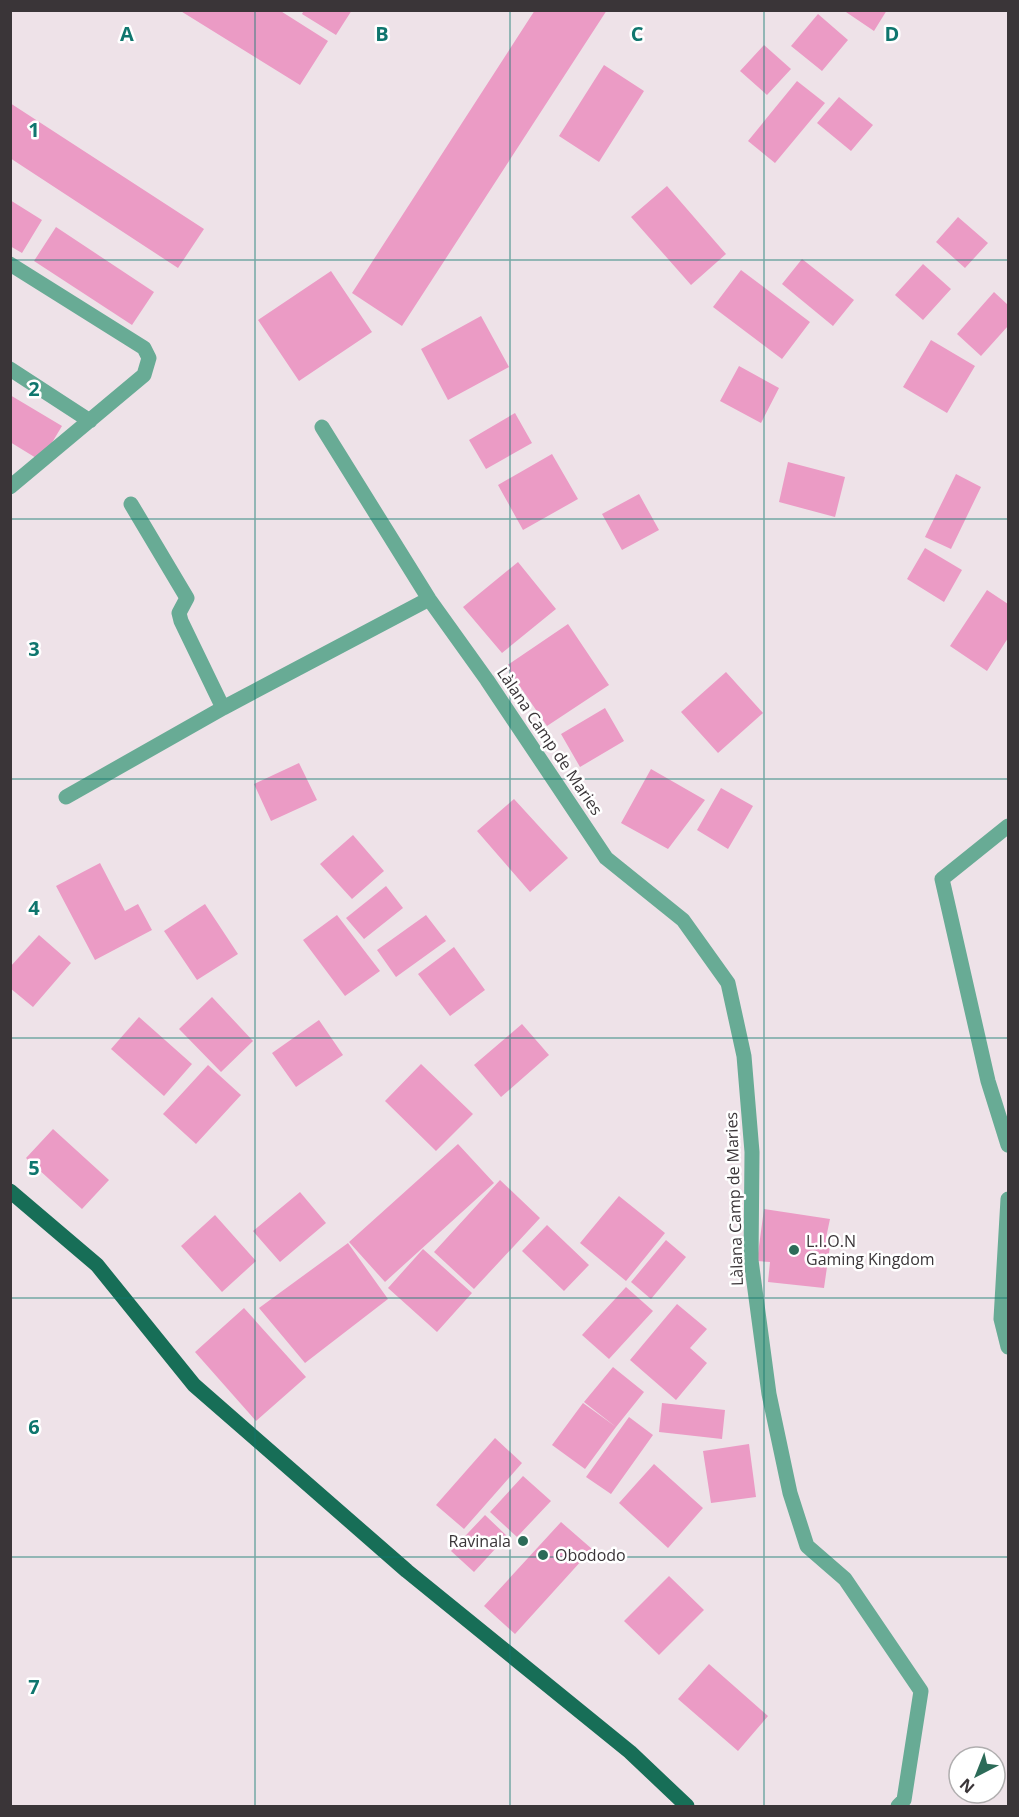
<svg xmlns="http://www.w3.org/2000/svg" width="1019" height="1817" font-family="'Open Sans',sans-serif">
<style>
.building{fill:#eb9bc5}
.lines{fill:none;stroke-linecap:round;stroke-linejoin:round}
.minor{stroke:#68ab95;stroke-width:15}
.primary{stroke:#176e57;stroke-width:15}
.grid{fill:none;stroke:#0f766e;stroke-width:1.5;stroke-opacity:0.55}
.poi-dot{fill:#2c6b58;stroke:#fff;stroke-width:2}
.labels{text-anchor:middle;stroke-width:5;stroke-linejoin:round;paint-order:stroke}
.street-label{font-size:16px;fill:#3a3538;stroke:#fff}
.poi-label{font-size:16px;fill:#3a3538;stroke:#fff;text-anchor:start}
.grid-label{font-size:20px;text-anchor:middle;font-weight:bold;fill:#0f766e;stroke:#fff;stroke-width:5;stroke-linejoin:round;paint-order:stroke}
</style>
<rect width="100%" height="100%" fill="#eee2e8"/>
<path class="building" d="M 179,10 L 279,10 L 328,41 L 300,85 Z
M 304,10 L 352,10 L 336,35 L 302,14 Z
M 535,10 L 607,10 L 402,326 L 352,293 Z
M 843,10 L 887,10 L 874,31 Z
M 818,14 L 848,40 L 822,71 L 791,46 Z
M 764,45 L 791,69 L 767,95 L 740,71 Z
M 604,65 L 644,91 L 599,162 L 559,136 Z
M 797,81 L 825,103 L 775,163 L 748,141 Z
M 839,97 L 873,125 L 851,151 L 817,123 Z
M 10,103 L 204,229 L 178,268 L 10,158 Z
M 667,186 L 726,254 L 691,285 L 631,217 Z
M 10,200 L 42,220 L 22,253 L 10,246 Z
M 958,217 L 988,243 L 965,268 L 936,242 Z
M 56,227 L 154,292 L 132,325 L 34,261 Z
M 802,259 L 854,300 L 833,326 L 782,284 Z
M 923,264 L 951,289 L 923,320 L 895,295 Z
M 741,270 L 810,322 L 782,359 L 713,307 Z
M 331,271 L 372,332 L 299,381 L 258,320 Z
M 994,292 L 1008,305 L 1008,326 L 981,356 L 957,334 Z
M 481,316 L 509,367 L 448,400 L 421,349 Z
M 931,340 L 975,366 L 947,413 L 903,387 Z
M 739,366 L 779,388 L 761,423 L 720,401 Z
M 10,395 L 62,426 L 41,461 L 10,442 Z
M 515,413 L 532,443 L 486,469 L 469,440 Z
M 552,454 L 578,499 L 523,530 L 498,485 Z
M 788,462 L 845,477 L 835,517 L 779,502 Z
M 956,474 L 981,487 L 951,549 L 925,537 Z
M 639,494 L 659,530 L 622,550 L 602,514 Z
M 925,548 L 962,570 L 944,602 L 907,579 Z
M 518,562 L 556,609 L 502,653 L 463,607 Z
M 987,590 L 1008,604 L 1008,638 L 987,671 L 950,646 Z
M 568,624 L 609,685 L 547,726 L 506,666 Z
M 726,672 L 763,713 L 718,753 L 681,712 Z
M 605,708 L 624,741 L 580,767 L 561,734 Z
M 299,763 L 317,800 L 271,821 L 254,784 Z
M 651,769 L 705,800 L 668,849 L 621,823 Z
M 721,788 L 753,806 L 728,849 L 697,830 Z
M 514,799 L 568,858 L 530,892 L 477,831 Z
M 353,835 L 384,871 L 352,899 L 320,864 Z
M 100,863 L 125,911 L 138,904 L 152,930 L 95,960 L 56,886 Z
M 386,886 L 403,908 L 364,939 L 346,918 Z
M 205,904 L 238,954 L 197,980 L 164,931 Z
M 337,915 L 380,971 L 345,996 L 303,940 Z
M 426,915 L 446,941 L 396,977 L 377,950 Z
M 39,935 L 71,963 L 33,1007 L 10,988 L 10,967 Z
M 454,947 L 485,990 L 450,1016 L 418,974 Z
M 212,997 L 253,1041 L 221,1072 L 179,1029 Z
M 139,1017 L 192,1064 L 164,1096 L 111,1049 Z
M 319,1020 L 343,1055 L 296,1087 L 272,1053 Z
M 522,1024 L 549,1055 L 501,1097 L 474,1065 Z
M 421,1064 L 473,1114 L 436,1151 L 385,1101 Z
M 208,1065 L 241,1095 L 196,1144 L 163,1114 Z
M 53,1129 L 109,1180 L 82,1209 L 26,1158 Z
M 458,1144 L 494,1183 L 385,1282 L 349,1242 Z
M 500,1180 L 540,1218 L 474,1289 L 434,1252 Z
M 300,1192 L 326,1223 L 280,1262 L 253,1231 Z
M 619,1196 L 665,1233 L 626,1281 L 580,1243 Z
M 764,1209 L 830,1219 L 826,1238 L 831,1239 L 824,1288 L 768,1282 L 770,1262 L 757,1261 Z
M 215,1215 L 256,1261 L 222,1292 L 181,1246 Z
M 547,1225 L 589,1265 L 564,1291 L 522,1251 Z
M 666,1240 L 686,1257 L 651,1299 L 631,1282 Z
M 348,1243 L 388,1299 L 305,1363 L 259,1308 Z
M 423,1249 L 472,1293 L 437,1332 L 388,1288 Z
M 626,1287 L 653,1311 L 609,1359 L 582,1335 Z
M 677,1304 L 707,1329 L 690,1348 L 707,1363 L 676,1400 L 630,1360 Z
M 244,1308 L 306,1377 L 256,1421 L 195,1352 Z
M 613,1367 L 644,1392 L 616,1427 L 584,1402 Z
M 583,1403 L 616,1427 L 585,1469 L 552,1445 Z
M 662,1403 L 725,1410 L 722,1439 L 659,1432 Z
M 629,1417 L 653,1435 L 611,1494 L 586,1477 Z
M 495,1438 L 522,1463 L 464,1529 L 436,1505 Z
M 749,1444 L 756,1497 L 711,1503 L 703,1451 Z
M 654,1464 L 703,1508 L 668,1548 L 619,1503 Z
M 523,1476 L 551,1501 L 517,1537 L 490,1512 Z
M 485,1515 L 507,1536 L 474,1572 L 451,1551 Z
M 561,1522 L 592,1549 L 515,1634 L 484,1606 Z
M 669,1576 L 704,1610 L 659,1655 L 624,1621 Z
M 709,1664 L 768,1716 L 738,1751 L 678,1699 Z"/>
<g class="lines">
<path class="minor" d="M 10,264 L 144,348 L 149,358 L 144,375 L 10,487
M 10,369 L 90,421
M 322,427 L 429,599 L 487,680 L 606,858 L 683,920 L 728,983 L 744,1056 L 752,1152 L 751,1260 L 769,1394 L 790,1493 L 807,1546 L 845,1579 L 921,1691 L 904,1800 L 898,1806
M 131,504 L 187,598 L 179,613 L 181,621 L 223,708
M 66,797 L 223,708 L 429,599
M 1008,826 L 942,879 L 988,1081 L 1008,1145
M 1008,1199 L 1001,1319 L 1008,1347"/>
<path class="primary" d="M 10,1191 L 97,1265 L 194,1385 L 407,1571 L 630,1752 L 687,1806"/>
</g>
<path class="grid" d="M 255,10 L 255,1806M 510,10 L 510,1806M 764,10 L 764,1806M 10,260 L 1008,260M 10,519 L 1008,519M 10,779 L 1008,779M 10,1038 L 1008,1038M 10,1298 L 1008,1298M 10,1557 L 1008,1557"/>
<g class="poi-dot">
<circle cx="794" cy="1250" r="6"/>
<circle cx="523" cy="1541" r="6"/>
<circle cx="543" cy="1555" r="6"/>
</g>
<g class="labels">
<g class="street-label">
<text transform="translate(550 741) rotate(56)" y="6">Làlana Camp de Maries</text>
<text transform="translate(734 1199) rotate(-92)" y="6">Làlana Camp de Maries</text>
</g>
<g class="poi-label">
<text x="806" y="1247">L.I.O.N<tspan x="806" dy="18">Gaming Kingdom</tspan></text>
<text x="511" y="1547" text-anchor="end">Ravinala</text>
<text x="555" y="1561">Obododo</text>
</g>
</g>
<g class="grid-label">
<text x="127" y="41">A</text>
<text x="382" y="41">B</text>
<text x="637" y="41">C</text>
<text x="892" y="41">D</text>
<text x="34" y="137">1</text>
<text x="34" y="396">2</text>
<text x="34" y="656">3</text>
<text x="34" y="915">4</text>
<text x="34" y="1175">5</text>
<text x="34" y="1434">6</text>
<text x="34" y="1694">7</text>
</g>
<rect width="1019" height="1817" fill="none" stroke="#3a3538" stroke-width="24"/>
<g transform="translate(977 1775) rotate(222)"><circle r="28" fill="#ffffff" stroke="#b0aeaf" stroke-width="1.5"/>
<path d="M0-4.5L10 22L0 15L-10 22Z" fill="#2c6b58"/>
<text y="-9" font-size="16" font-weight="bold" text-anchor="middle" fill="#3a3538">N</text>
</g>
</svg>
